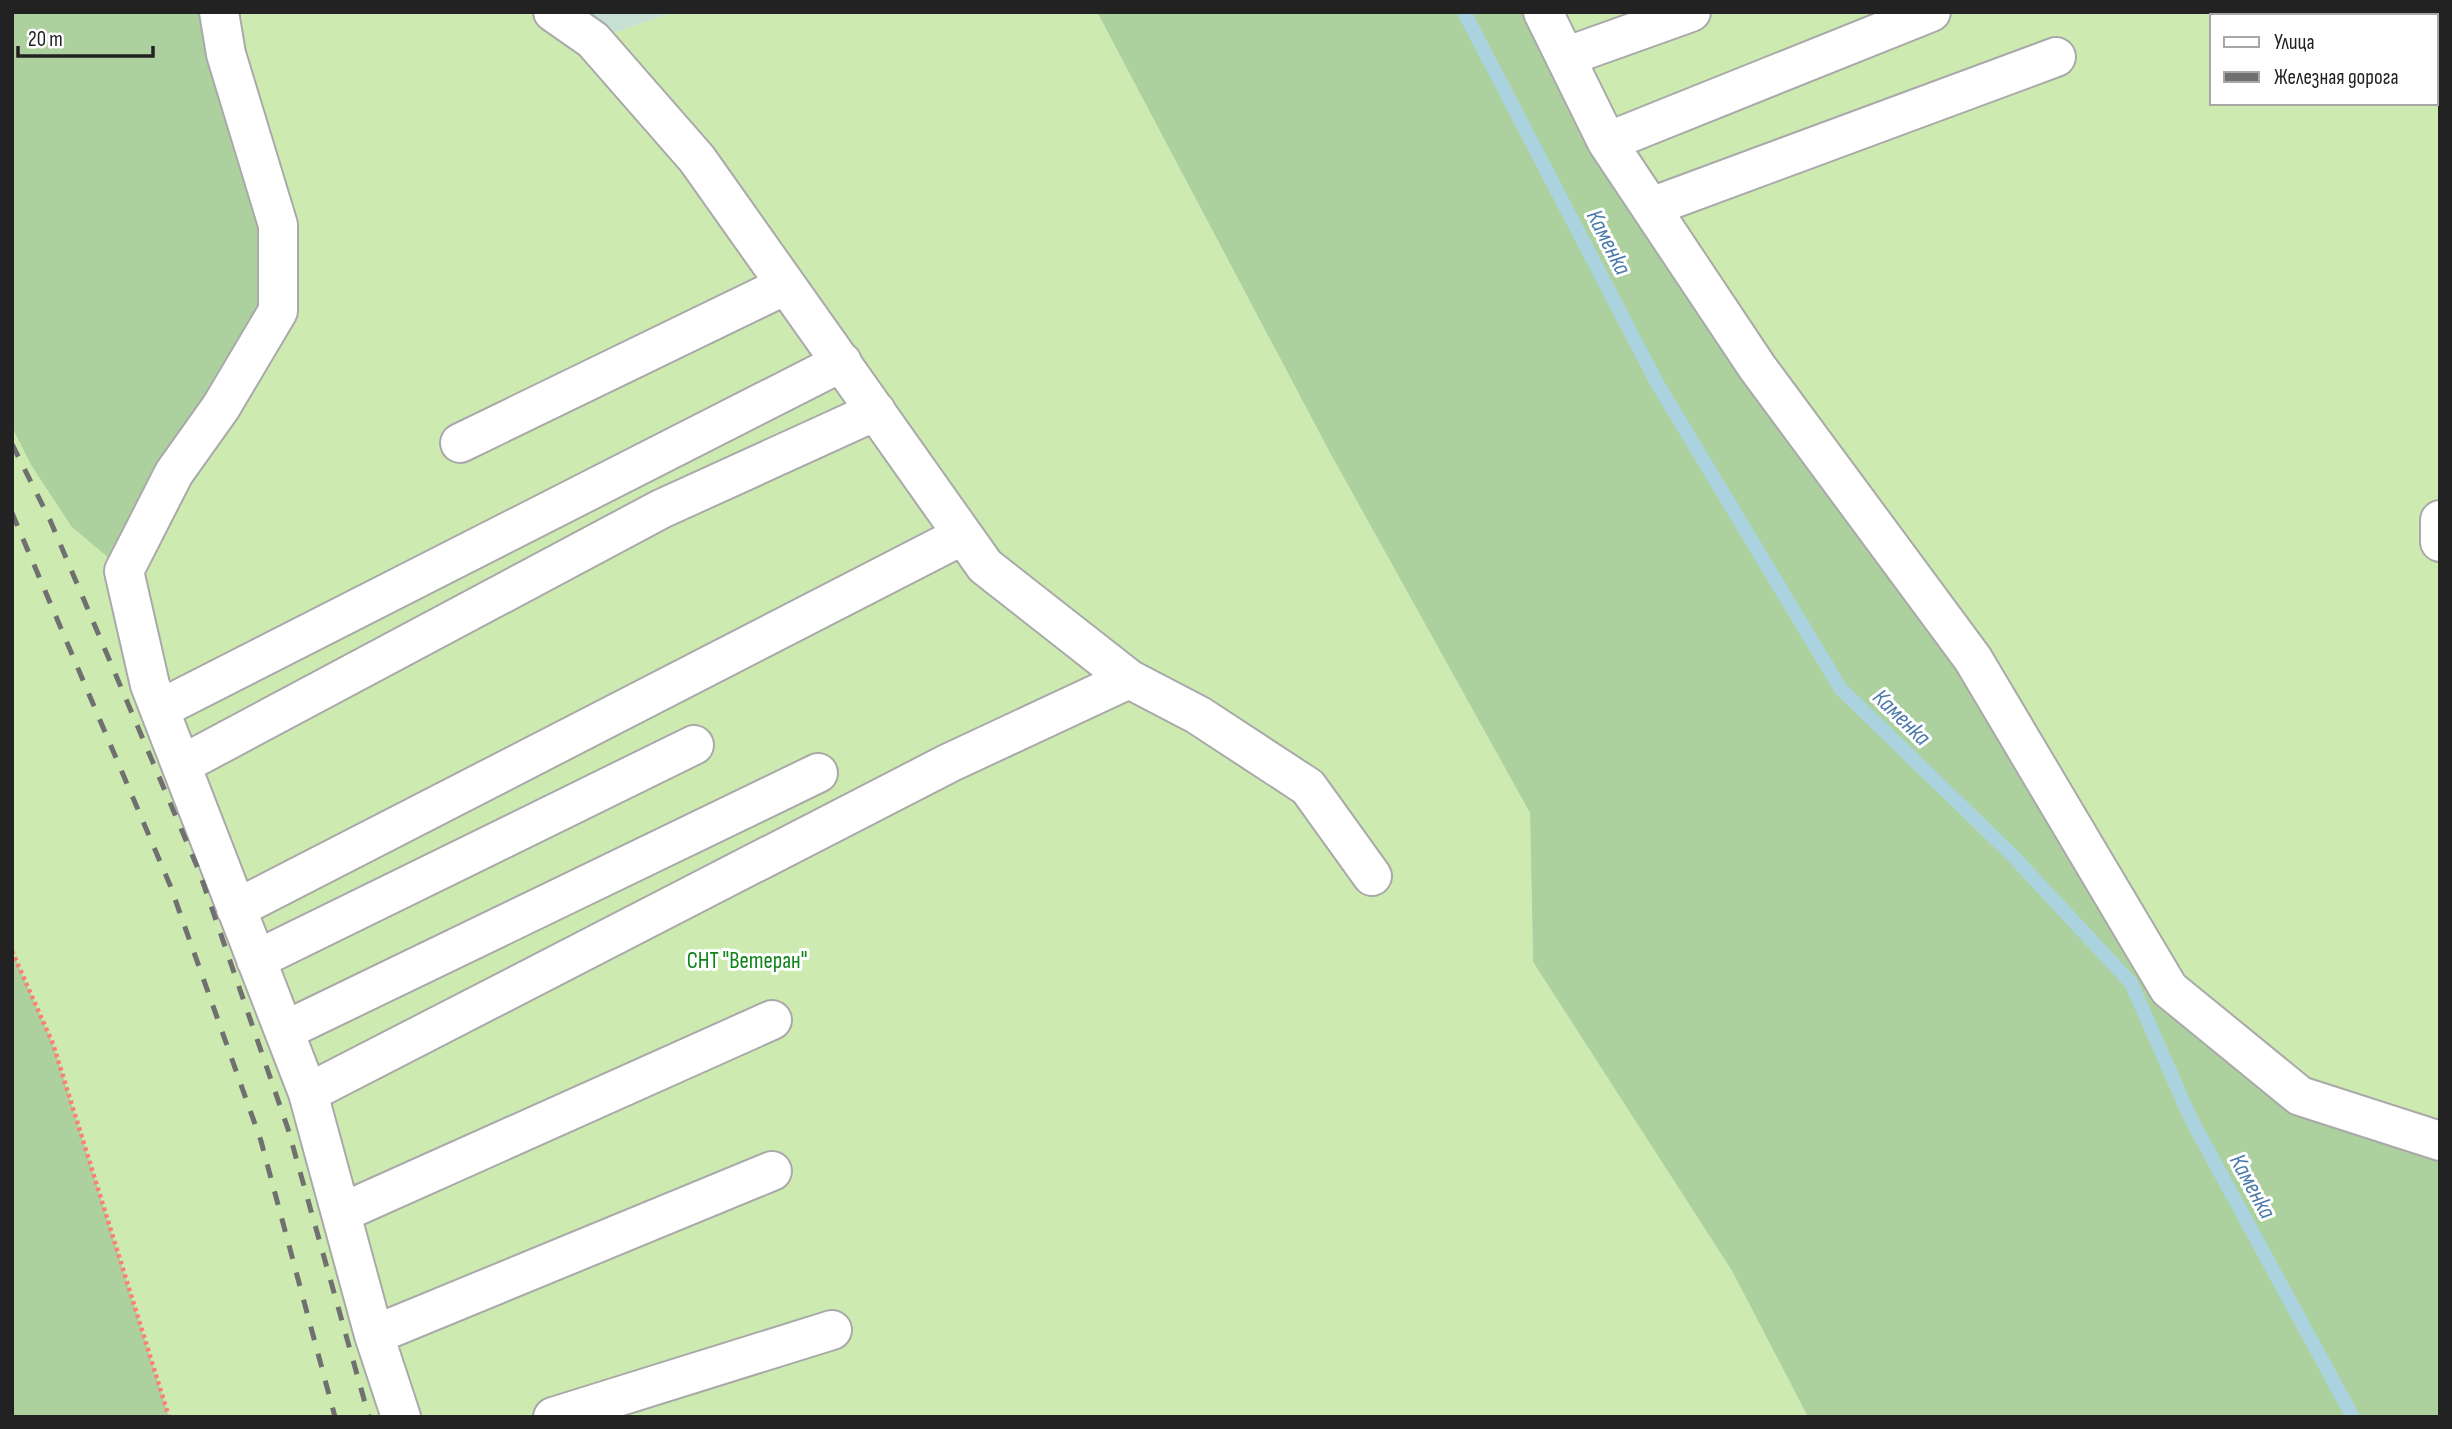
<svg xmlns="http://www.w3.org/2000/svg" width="2452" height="1429" font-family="'Sofia Sans Condensed',sans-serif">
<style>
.grass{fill:#cdebb0;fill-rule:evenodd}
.forest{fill:#add19e}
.wetland{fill:#c6e0d4}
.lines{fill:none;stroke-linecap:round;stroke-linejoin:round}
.stream{stroke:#aad3df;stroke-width:14}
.minor-casing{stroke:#a9a9a9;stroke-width:42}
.path{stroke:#fa8072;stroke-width:4.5;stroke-dasharray:3.5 3.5;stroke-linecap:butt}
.minor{stroke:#fff;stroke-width:38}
.rail{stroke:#707070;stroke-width:5;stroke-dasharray:14 14;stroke-linecap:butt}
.labels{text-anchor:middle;stroke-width:6;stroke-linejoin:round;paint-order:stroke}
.park-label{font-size:23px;fill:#0c8416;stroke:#fff}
.water-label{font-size:24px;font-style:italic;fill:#4a7aab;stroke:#fff}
</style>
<rect width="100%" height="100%" fill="#f2efe9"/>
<path class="grass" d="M 219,12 L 553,12 L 593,40 L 674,12 L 1097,12 L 1329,451 L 1530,813 L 1533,962 L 1732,1271 L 1808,1417 L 169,1417 L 53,1044 L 12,951 L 12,427 L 31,465 L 71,526 Z
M 1543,12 L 2440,12 L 2440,1141 L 2300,1096 L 2169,989 ZM 2212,16 L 2436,16 L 2436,103 L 2212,103 Z"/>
<path class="forest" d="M 12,12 L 219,12 L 278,311 L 124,571 L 71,526 L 31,465 L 12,427 Z
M 1097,12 L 1543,12 L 2169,989 L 2300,1096 L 2440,1141 L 2440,1417 L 1808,1417 L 1732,1271 L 1533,962 L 1530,813 L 1329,451 Z
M 12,951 L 53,1044 L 169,1417 L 12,1417 Z"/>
<path class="wetland" d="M 553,12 L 674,12 L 593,40 Z"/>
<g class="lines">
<path class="stream" d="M 1464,12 L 1657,383 L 1841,689 L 2012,855 L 2131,983 L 2191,1119 L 2353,1417"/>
<g class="minor-casing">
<path id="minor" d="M 219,12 L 226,54 L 278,225 L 278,311 L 221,407 L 174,473 L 124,571 L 150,685 L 308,1093 L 374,1335 L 401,1417
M 553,12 L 593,40 L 697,159 L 985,566 L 1129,679 L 1198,715 L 1308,787 L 1372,876
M 1543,12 L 1607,142 L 1757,367 L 1973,659 L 2169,989 L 2300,1096 L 2440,1141
M 1565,57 L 1691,12
M 1607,142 L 1931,12
M 1651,207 L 2056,57
M 460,443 L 786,285
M 2440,520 L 2440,542
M 160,709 L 842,362
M 181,765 L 661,509 L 876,411
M 236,909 L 963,535
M 256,960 L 694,745
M 284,1031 L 818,773
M 308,1093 L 949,763 L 1129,679
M 341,1213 L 772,1020
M 374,1335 L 772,1171
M 553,1417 L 832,1330"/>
</g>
<path class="path" d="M 12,951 L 53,1044 L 169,1417"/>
<use href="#minor" class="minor"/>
<path class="rail" d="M 12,444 L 50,520 L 199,871 L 288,1129 L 369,1417
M 12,513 L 170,885 L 261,1141 L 335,1417"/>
</g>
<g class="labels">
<g class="park-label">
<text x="747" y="968">СНТ "Ветеран"</text>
</g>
<g class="water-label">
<text transform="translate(1609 242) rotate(63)" y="8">Каменка</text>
<text transform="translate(1902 717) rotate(44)" y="8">Каменка</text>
<text transform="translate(2253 1186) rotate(61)" y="8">Каменка</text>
</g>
</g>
<rect width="2452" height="1429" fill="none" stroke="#222222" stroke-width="28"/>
<rect x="2210" y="14" width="228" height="91" fill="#ffffff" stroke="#a7a7a7" stroke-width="2"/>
<rect x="2224" y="37" width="35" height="10" fill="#ffffff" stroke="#a7a7a7" stroke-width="2"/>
<text x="2274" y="49" font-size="21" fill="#222222">Улица</text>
<rect x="2224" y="72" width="35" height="10" fill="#707070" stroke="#a7a7a7" stroke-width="2"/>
<text x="2274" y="84" font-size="21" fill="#222222">Железная дорога</text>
<path d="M18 46v10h135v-10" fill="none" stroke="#222222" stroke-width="3.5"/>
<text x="28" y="46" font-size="21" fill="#222222" stroke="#ffffff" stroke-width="5" paint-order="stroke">20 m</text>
</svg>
